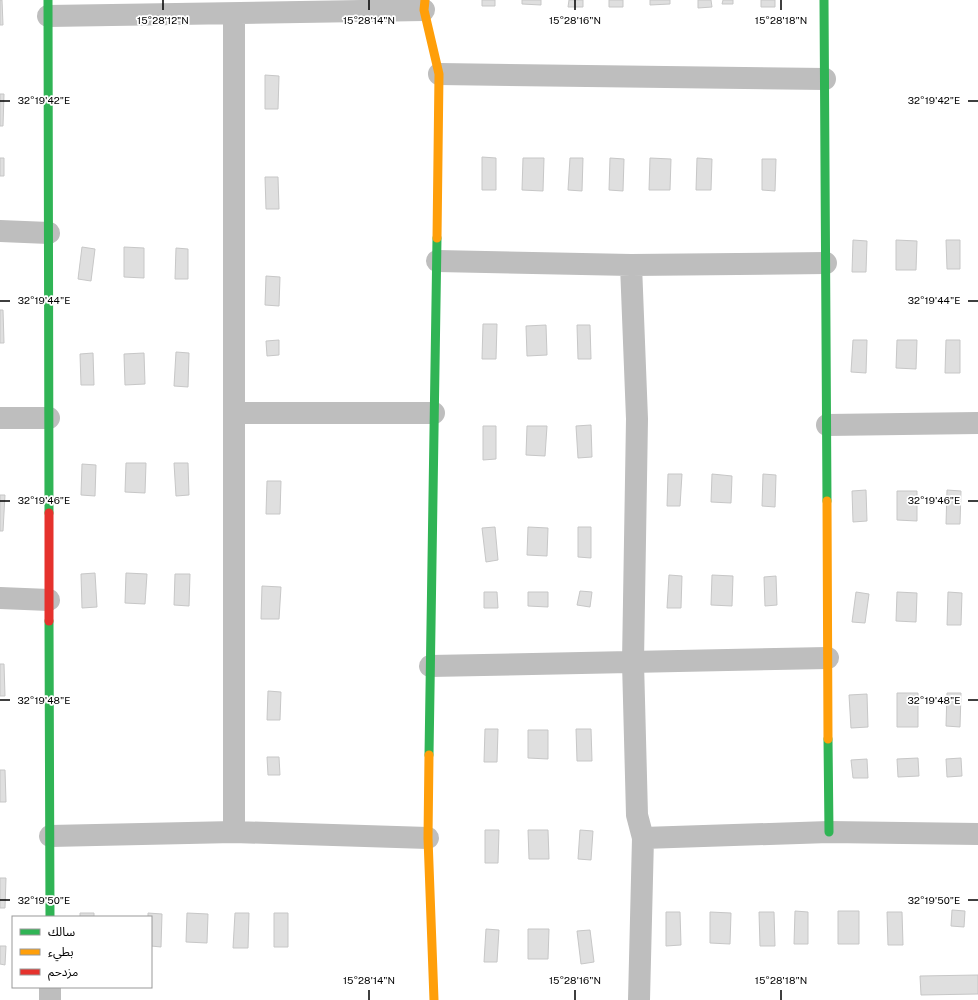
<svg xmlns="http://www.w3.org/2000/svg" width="978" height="1000" font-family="'Public Sans','Noto Sans Arabic',sans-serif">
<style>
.building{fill:#dfdfdf;stroke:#c7c7c7}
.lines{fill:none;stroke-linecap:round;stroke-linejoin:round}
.street{stroke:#bebebe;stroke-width:22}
.fast{stroke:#30b455;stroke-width:9}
.slow{stroke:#ff9f0a;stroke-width:9}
.jam{stroke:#e5322d;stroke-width:9}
.ticks{fill:none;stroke:#000;stroke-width:1.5}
.ticks-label{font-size:10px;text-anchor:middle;fill:#000;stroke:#fff;stroke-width:3.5;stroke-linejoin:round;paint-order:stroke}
</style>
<rect width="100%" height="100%" fill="#fff"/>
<path class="building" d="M 0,0 L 2,0 L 3,25 L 0,25 Z
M 482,0 L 495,0 L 495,6 L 482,6 Z
M 522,0 L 541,0 L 541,5 L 522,4 Z
M 569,0 L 583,0 L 583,7 L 568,7 Z
M 609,0 L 623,0 L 623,7 L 609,7 Z
M 650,0 L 670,0 L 670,4 L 650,5 Z
M 698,0 L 711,0 L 712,7 L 698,8 Z
M 723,0 L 733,0 L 733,4 L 722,4 Z
M 761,0 L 775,0 L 775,7 L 761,7 Z
M 265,75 L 279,76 L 278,109 L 265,109 Z
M 0,94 L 4,94 L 3,126 L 0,126 Z
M 482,157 L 496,158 L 496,190 L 482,190 Z
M 0,158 L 4,158 L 4,176 L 0,176 Z
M 523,158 L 544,158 L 543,191 L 522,190 Z
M 570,158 L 583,158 L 582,191 L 568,190 Z
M 610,158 L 624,159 L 623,191 L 609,190 Z
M 650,158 L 671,159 L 670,190 L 649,190 Z
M 697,158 L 712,159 L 711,190 L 696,190 Z
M 762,159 L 776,159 L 775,191 L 762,190 Z
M 265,177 L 278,177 L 279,209 L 266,209 Z
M 853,240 L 867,241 L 866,272 L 852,272 Z
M 896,240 L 917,241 L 916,270 L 896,270 Z
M 946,240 L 960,240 L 960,269 L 947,269 Z
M 82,247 L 95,249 L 91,281 L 78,279 Z
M 124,247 L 144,248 L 144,278 L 124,277 Z
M 176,248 L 188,249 L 188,279 L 175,279 Z
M 266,276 L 280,277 L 279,306 L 265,305 Z
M 0,310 L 3,310 L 4,343 L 0,343 Z
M 483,324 L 497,324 L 496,359 L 482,359 Z
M 546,325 L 547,355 L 527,356 L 526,326 Z
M 577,325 L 590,325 L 591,359 L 578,359 Z
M 279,340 L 279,355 L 267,356 L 266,341 Z
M 853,340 L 867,340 L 866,373 L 851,372 Z
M 897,340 L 917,340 L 916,369 L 896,368 Z
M 946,340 L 960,340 L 960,373 L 945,373 Z
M 176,352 L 189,353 L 188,387 L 174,386 Z
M 93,353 L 94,385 L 81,385 L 80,354 Z
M 144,353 L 145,384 L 125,385 L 124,354 Z
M 591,425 L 592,457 L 578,458 L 576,426 Z
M 483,426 L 496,426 L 496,459 L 483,460 Z
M 527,426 L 547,426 L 545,456 L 526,455 Z
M 126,463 L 146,463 L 145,493 L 125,492 Z
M 174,463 L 188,463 L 189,495 L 176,496 Z
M 82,464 L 96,465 L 95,496 L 81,495 Z
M 668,474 L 682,474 L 680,506 L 667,506 Z
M 712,474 L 732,476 L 731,503 L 711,502 Z
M 763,474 L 776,475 L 775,507 L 762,506 Z
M 267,481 L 281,481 L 280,514 L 266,514 Z
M 866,490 L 867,521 L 853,522 L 852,491 Z
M 947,490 L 961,491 L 960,524 L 946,524 Z
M 897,491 L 917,491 L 917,521 L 897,520 Z
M 0,495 L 5,495 L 3,531 L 0,531 Z
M 495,527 L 498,560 L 486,562 L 482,528 Z
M 528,527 L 548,528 L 547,556 L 527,555 Z
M 578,527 L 591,527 L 591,558 L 578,557 Z
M 95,573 L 97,607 L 82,608 L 81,574 Z
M 126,573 L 147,574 L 145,604 L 125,603 Z
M 175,574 L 190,574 L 189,606 L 174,605 Z
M 669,575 L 682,576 L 681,608 L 667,608 Z
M 712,575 L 733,576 L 732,606 L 711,605 Z
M 776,576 L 777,605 L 765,606 L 764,577 Z
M 262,586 L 281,587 L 279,619 L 261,619 Z
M 580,591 L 592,592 L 590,607 L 577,605 Z
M 484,592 L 497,592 L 498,608 L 484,608 Z
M 528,592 L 548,592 L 548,607 L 528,606 Z
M 856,592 L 869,594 L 865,623 L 852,622 Z
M 897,592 L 917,593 L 916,622 L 896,621 Z
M 948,592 L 962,593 L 961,625 L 947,625 Z
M 0,664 L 4,664 L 5,696 L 0,696 Z
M 268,691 L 281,692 L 280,720 L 267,720 Z
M 897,693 L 918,693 L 918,727 L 897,727 Z
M 947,693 L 961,693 L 960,727 L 946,726 Z
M 867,694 L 868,727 L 851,728 L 849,695 Z
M 485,729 L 498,729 L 497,762 L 484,762 Z
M 576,729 L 591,729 L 592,761 L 577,761 Z
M 528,730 L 548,730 L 548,759 L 528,758 Z
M 267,757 L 279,757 L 280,775 L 268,775 Z
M 918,758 L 919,776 L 898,777 L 897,759 Z
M 961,758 L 962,776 L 947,777 L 946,759 Z
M 867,759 L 868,778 L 853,778 L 851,760 Z
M 0,770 L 5,770 L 6,802 L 0,802 Z
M 485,830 L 499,830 L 498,863 L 485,863 Z
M 528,830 L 548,830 L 549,859 L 529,859 Z
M 580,830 L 593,831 L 591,860 L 578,859 Z
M 0,878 L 6,878 L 5,908 L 0,908 Z
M 952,910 L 965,911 L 964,927 L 951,926 Z
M 795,911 L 808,912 L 808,944 L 794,944 Z
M 838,911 L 859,911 L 859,944 L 838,944 Z
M 666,912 L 680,912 L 681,945 L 666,946 Z
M 710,912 L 731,913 L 730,944 L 710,943 Z
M 759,912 L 774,912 L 775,946 L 760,946 Z
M 887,912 L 902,912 L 903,945 L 888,945 Z
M 80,913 L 94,913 L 94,917 L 80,917 Z
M 148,913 L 162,914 L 161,947 L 151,946 L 151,917 L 148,917 Z
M 187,913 L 208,914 L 207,943 L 186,942 Z
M 235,913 L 249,913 L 248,948 L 233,948 Z
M 274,913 L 288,913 L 288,947 L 274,947 Z
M 486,929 L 499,930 L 497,962 L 484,962 Z
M 528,929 L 549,929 L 548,959 L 528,959 Z
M 590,930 L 594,962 L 581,964 L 577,931 Z
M 0,946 L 6,946 L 5,965 L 0,964 Z
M 978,975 L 978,994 L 921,995 L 920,976 Z"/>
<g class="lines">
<path class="street" d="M 234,14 L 234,832
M 48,16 L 424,10
M 439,74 L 825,79
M 0,231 L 49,233
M 437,261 L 631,265 L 826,263
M 631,265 L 637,419 L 633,662 L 637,815 L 643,838 L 639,1000
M 234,413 L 434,413
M 0,418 L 49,418
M 827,425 L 978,423
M 0,598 L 49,600
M 430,666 L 828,658
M 50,836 L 234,832 L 428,838
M 643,838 L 829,832 L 978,834
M 50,987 L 50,1000"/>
<path class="fast" d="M 48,0 L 49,513
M 824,0 L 827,501
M 49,621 L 50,917
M 828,739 L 829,832
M 429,755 L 437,238"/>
<path class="slow" d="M 425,0 L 424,10 L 439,74 L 437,238
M 827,501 L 828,739
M 429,755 L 428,838 L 434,1000"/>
<path class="jam" d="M 49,513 L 49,621"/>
</g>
<path class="ticks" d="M 163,0 L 163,10M 369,0 L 369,10M 575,0 L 575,10M 781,0 L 781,10M 0,101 L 10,101M 968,101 L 978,101M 0,301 L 10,301M 968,301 L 978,301M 0,501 L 10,501M 968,501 L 978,501M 0,700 L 10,700M 968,700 L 978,700M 0,900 L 10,900M 968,900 L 978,900M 369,990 L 369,1000M 575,990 L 575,1000M 781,990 L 781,1000"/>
<g class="ticks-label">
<text x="163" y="24">15°28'12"N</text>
<text x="369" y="24">15°28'14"N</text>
<text x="575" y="24">15°28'16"N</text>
<text x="781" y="24">15°28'18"N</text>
<text x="934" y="104">32°19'42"E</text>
<text x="44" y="104">32°19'42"E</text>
<text x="934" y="304">32°19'44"E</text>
<text x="44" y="304">32°19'44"E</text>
<text x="934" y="504">32°19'46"E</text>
<text x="44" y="504">32°19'46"E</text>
<text x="934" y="704">32°19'48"E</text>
<text x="44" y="704">32°19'48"E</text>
<text x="934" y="904">32°19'50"E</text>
<text x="44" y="904">32°19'50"E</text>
<text x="369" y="984">15°28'14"N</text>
<text x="575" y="984">15°28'16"N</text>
<text x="781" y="984">15°28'18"N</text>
</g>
<rect x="12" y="916" width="140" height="72" fill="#ffffff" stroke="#999999"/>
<rect x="20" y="929" width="20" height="6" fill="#30b455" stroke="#999999"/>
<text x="48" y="936" font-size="12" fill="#000000">سالك</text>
<rect x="20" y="949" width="20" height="6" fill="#ff9f0a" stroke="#999999"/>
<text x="48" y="956" font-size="12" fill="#000000">بطيء</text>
<rect x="20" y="969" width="20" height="6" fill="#e5322d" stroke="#999999"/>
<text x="48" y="976" font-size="12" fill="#000000">مزدحم</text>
</svg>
